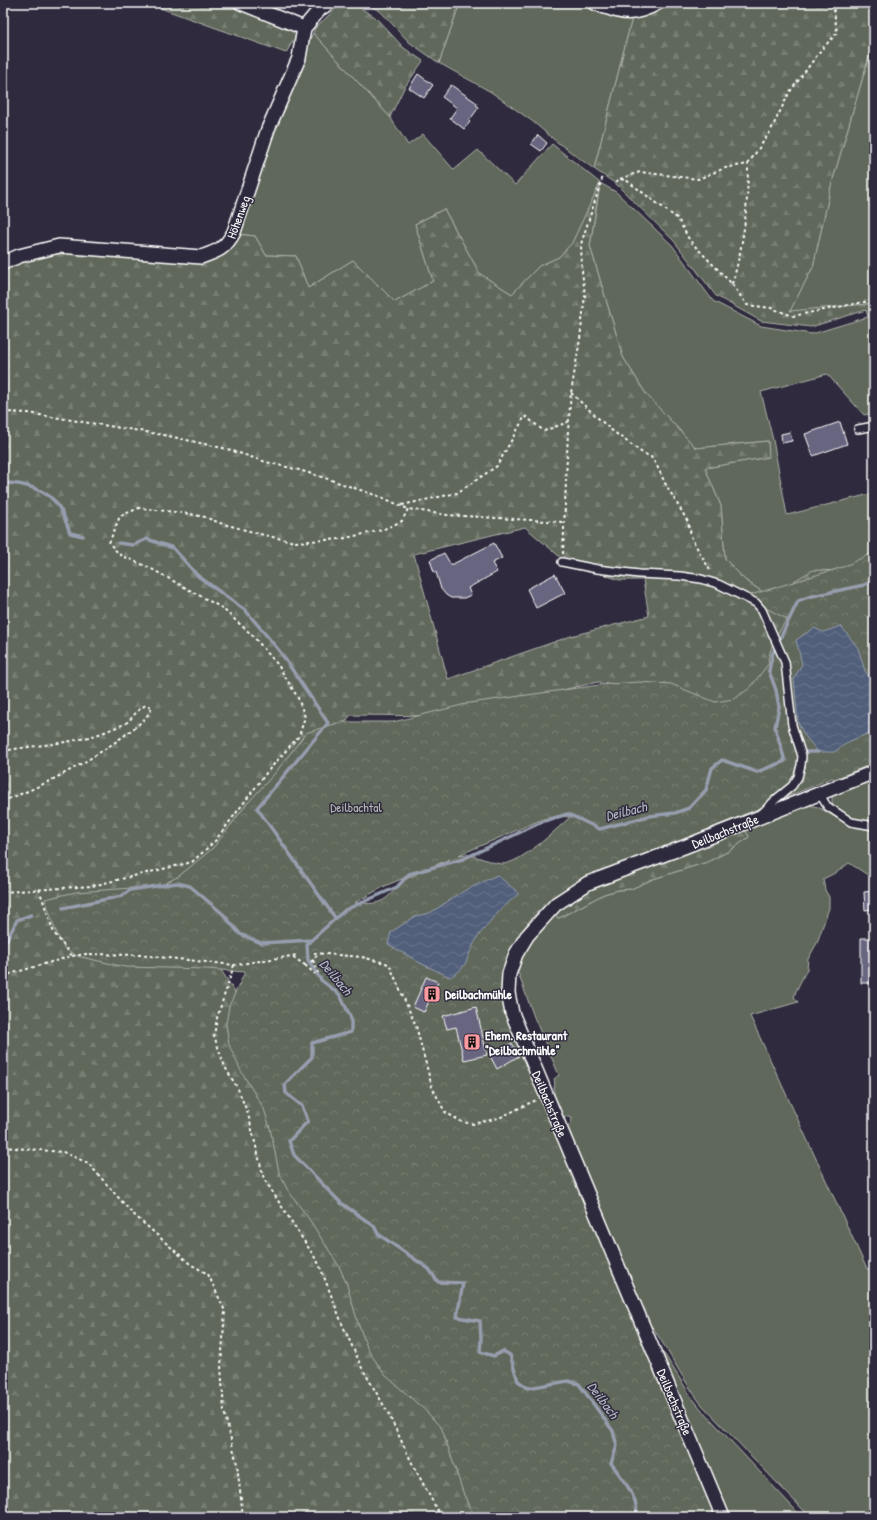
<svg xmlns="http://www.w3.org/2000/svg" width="877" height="1520" font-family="'Patrick Hand',sans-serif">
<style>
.green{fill:#5f675a;stroke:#afb3ac}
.forest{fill:url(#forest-firs);stroke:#afb3ac;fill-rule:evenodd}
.park{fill:url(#park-crowns);stroke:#afb3ac;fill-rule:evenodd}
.water{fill:url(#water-waves);stroke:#979eaf}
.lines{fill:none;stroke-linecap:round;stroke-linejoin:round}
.stream{stroke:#979eaf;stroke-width:3.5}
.building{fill:#686580;stroke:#fff}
.lane-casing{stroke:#fff;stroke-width:10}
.street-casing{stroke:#fff;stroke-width:16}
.path{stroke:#fff;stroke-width:2;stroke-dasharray:3 3;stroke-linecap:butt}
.lane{stroke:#2f2a3d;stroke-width:7}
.street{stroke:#2f2a3d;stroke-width:13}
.labels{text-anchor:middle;stroke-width:3;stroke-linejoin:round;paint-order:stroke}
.street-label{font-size:13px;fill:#fff;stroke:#2f2a3d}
.park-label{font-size:13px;fill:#b7bbb5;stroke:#2f2a3d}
.poi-label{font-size:13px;font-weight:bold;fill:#fff;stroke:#2f2a3d;text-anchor:start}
.water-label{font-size:14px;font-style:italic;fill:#b1b7c3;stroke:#2f2a3d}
</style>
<defs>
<pattern id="forest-firs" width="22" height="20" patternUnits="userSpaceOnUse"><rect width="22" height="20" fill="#5f675a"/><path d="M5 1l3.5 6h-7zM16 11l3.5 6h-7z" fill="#777e73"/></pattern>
<pattern id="park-crowns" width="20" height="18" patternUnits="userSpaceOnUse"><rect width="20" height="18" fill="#5f675a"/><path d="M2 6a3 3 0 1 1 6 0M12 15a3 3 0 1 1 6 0" fill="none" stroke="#777e73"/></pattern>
<pattern id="water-waves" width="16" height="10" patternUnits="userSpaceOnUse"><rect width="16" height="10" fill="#515e7a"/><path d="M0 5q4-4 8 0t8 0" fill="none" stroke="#6b768e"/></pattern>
</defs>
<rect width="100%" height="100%" fill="#2f2a3d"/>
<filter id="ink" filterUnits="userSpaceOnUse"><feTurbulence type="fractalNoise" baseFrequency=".025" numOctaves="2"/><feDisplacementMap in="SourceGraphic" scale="8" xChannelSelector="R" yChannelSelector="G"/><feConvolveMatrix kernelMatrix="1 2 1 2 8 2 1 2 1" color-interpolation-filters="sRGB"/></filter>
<g filter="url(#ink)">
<path class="green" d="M 463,3 L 586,3 L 623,17 L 632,18 L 594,169 L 557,142 L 532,121 L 491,92 L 439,63 L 458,8 Z
M 313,33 L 390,117 L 408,145 L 423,134 L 454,170 L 478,150 L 515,185 L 552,144 L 600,183 L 616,192 L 672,245 L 713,301 L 761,326 L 812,334 L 874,315 L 874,413 L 864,415 L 827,374 L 761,392 L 773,440 L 787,515 L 870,494 L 874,485 L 874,564 L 780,604 L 745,580 L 725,559 L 721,506 L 705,468 L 768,457 L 768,441 L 696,448 L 646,394 L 623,357 L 590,246 L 600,185 L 572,243 L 559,257 L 539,266 L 512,294 L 480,274 L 444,209 L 415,224 L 433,281 L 395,302 L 353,260 L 308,288 L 296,256 L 266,255 L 255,236 L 237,234 L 256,171 L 306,47 Z
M 874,39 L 874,302 L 867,304 L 789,312 L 813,267 L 831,186 Z
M 874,777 L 874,824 L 854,819 L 834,806 L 832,803 L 832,795 Z
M 809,805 L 818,807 L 849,825 L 874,831 L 874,877 L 871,877 L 849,863 L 837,872 L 823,879 L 825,890 L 829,897 L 829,908 L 817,943 L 808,959 L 807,969 L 796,991 L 794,997 L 798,1002 L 750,1016 L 867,1269 L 874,1270 L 874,1517 L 810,1517 L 702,1405 C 680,1377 666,1343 643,1315 L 565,1127 L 571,1124 L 572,1118 L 560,1115 C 558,1109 554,1101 554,1096 C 553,1089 556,1085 554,1079 L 559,1075 L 534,1017 L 516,967 L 525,947 L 553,915 L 559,918 L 604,894 L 618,890 L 631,889 L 653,879 L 707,862 L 731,850 L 749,837 L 744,828 Z
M 660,1350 L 665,1355 L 690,1395 L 701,1409 L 802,1517 L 730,1517 L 666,1370 Z"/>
<path class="forest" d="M 146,3 L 225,3 L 284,25 L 297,34 L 286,53 Z
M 342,3 L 352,3 L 375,17 L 404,48 L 423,61 L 404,88 L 390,117 L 313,33 L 315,28 Z
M 364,3 L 463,3 L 458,8 L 439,63 L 409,42 L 380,11 Z
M 665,3 L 874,3 L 874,39 L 831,186 L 813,267 L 790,311 L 867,304 L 874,302 L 874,315 L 868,317 L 866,310 L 811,327 L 761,321 L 716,296 L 674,241 L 616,184 L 594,169 L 632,18 Z
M 600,183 L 590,246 L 623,357 L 646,394 L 696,448 L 768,441 L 769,457 L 705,468 L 721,506 L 725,559 L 745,580 L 780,604 L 794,581 L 813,570 L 843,571 L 794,660 L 730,707 L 662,689 L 598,682 L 448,716 L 351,715 L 196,897 L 218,965 L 242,1004 L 442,1419 L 495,1517 L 3,1517 L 3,266 L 59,249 L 206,260 L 237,234 L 255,236 L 266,255 L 296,256 L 308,288 L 353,260 L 395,302 L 433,281 L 415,224 L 444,209 L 480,274 L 512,294 L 539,266 L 559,257 L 572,243 ZM 525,527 L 567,563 L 620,580 L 643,580 L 649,616 L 571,636 L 448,679 L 414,554 Z
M 744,828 L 749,837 L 731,850 L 707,862 L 653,879 L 631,889 L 618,890 L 604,894 L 559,918 L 553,915 L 564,903 L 591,888 Z"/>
<path class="park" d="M 874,552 L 874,763 L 835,779 L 832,778 L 568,888 C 533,910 507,941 504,983 L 719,1517 L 474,1517 L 464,1495 L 442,1429 L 427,1412 L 385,1375 L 368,1350 L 358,1323 L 347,1285 L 339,1266 L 309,1219 L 287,1189 L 279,1172 L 270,1128 L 264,1109 L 241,1071 L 229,1045 L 226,1024 L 229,1006 L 245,972 L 207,969 L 125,967 L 77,956 L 64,948 L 56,932 L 45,899 L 76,892 L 160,886 L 179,876 L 213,848 L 246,805 L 275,773 L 306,733 L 318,729 L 342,722 L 393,722 L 470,703 L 599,685 L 638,682 L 671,684 L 715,702 L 734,699 L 750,688 L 769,663 L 768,659 L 774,639 L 787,619 L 744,597 L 843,567 ZM 557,816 L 570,817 C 556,830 520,864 502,864 C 489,863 471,852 459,855 L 543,819 ZM 450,859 C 436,867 419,871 405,880 C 395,886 391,898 379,902 C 371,905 362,902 354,903 L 387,885 Z"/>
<path class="water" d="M 841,626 L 858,648 L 865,671 L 874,683 L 874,731 L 850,741 L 834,752 L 818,752 L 803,733 L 798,722 L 794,679 L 802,664 L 796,640 L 814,628 L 823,632 Z
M 497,875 L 519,893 C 507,904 494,915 484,929 C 479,934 475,941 472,948 C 465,962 467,968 450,977 L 420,963 L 388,944 L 391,932 L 416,916 L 430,913 L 464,891 Z"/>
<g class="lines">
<path class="stream" d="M 3,483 C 23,483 48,489 59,507 C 64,515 67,524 70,533 L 83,536
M 118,543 L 133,545 L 147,539 L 173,548 L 198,576 L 246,611 L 281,653 L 328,723 L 257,808 L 336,919
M 805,752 L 818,752
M 63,908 L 122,896 L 130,890 L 177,883 L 190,886 L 223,914 L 240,934 L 261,943 L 312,940
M 3,937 L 7,940 L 17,920 L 31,915
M 636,1517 C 641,1499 620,1476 611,1463 L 617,1446 L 613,1431 L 579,1384 L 568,1381 L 528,1388 L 518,1381 L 510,1355 L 503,1351 L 494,1356 L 480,1352 L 481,1340 L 480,1321 L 457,1317 L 463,1283 L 438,1282 L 429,1269 L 378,1234 L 374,1226 L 341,1203 L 294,1155 L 289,1141 L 308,1121 L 302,1106 L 286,1093 L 285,1084 L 312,1057 L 312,1043 L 351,1032 L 351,1018 L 340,995 L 321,980 L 308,960 L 307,944 L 345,910 L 397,887 L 409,874 L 463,859 L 544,821 L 568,814 L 600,829 L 649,816 L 675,813 L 689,808 L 706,790 L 712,768 L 722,760 L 757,772 L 785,761 L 775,727 L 779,707 L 776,690 L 769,671 L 772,655 L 798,601 L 808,597 L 864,585 L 874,580"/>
</g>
<path class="building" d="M 418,74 L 433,85 L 424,98 L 409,88 Z
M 451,85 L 477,103 L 476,105 L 479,107 L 469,121 L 470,122 L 464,129 L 450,118 L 457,108 L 442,97 Z
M 538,135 L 547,143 L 541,151 L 531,144 Z
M 840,422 L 847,444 L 813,456 L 805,434 Z
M 790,432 L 792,441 L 782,443 L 781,434 Z
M 494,543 L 502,558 L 492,563 L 497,572 L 468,588 L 471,595 L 464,598 L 451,598 L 446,595 L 441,589 L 436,572 L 434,572 L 430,560 L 444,553 L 451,565 Z
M 555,574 L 565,593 L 536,608 L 527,589 Z
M 874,891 L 874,909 L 865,910 L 864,892 Z
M 861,938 L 874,938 L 874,983 L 861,983 Z
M 426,977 L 438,982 L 424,1012 L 413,1007 Z
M 476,1007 L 487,1055 L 464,1060 L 456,1027 L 447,1029 L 443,1016 Z
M 512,1043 L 519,1056 L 497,1069 L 490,1056 Z"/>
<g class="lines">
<g class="lane-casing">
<path id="lane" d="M 858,429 L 874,426
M 562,562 L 597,569 L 639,574 L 680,576 L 701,579 L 718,584 L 756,603 L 762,610 L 785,662 L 792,725 L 802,756 L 801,765 L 798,777 L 792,786 L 776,799 L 763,812
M 819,793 L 827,806 L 851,822 L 874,826"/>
</g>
<g class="street-casing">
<path id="street" d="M 241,3 L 304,28
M 595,3 C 622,14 632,17 658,3
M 3,263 L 19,256 L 59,246 L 201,257 C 218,251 225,249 234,232 L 268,129 L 299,58 L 304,28 L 320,9 L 329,3
M 723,1517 L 512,1013 L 508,993 L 509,974 L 516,954 L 527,936 L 556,904 L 588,883 L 684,847 L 874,772"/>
</g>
<path class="path" d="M 620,179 L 640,172 L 698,179 L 725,168 L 748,164 L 770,132 L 789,93 L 821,50 L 837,33 L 833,3
M 616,182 L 620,179 L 626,180 L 678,219 L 690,241 L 732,284 L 747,305 L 771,308 L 793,316 L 874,300
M 732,284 C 744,245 748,204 748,164
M 571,393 L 610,429 L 641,452 L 651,457 L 657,466 L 665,483 L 688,522 L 692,539 L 711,572
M 3,412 L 28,413 L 164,435 L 227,449 L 266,462 L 299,470 L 325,478 L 381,497 L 408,509 L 447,515 L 564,522
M 402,505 L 457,493 L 497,466 L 525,416 L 544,431 L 568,422
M 563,554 L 568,431 L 571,393 L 580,339 L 585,295 L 582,271 L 581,244 L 603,176
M 3,751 C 40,744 80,744 114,728 C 118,727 122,725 126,723 C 134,717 135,711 146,705 L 152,707 C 148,719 135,727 125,735 C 87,763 46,785 3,801
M 39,889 L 54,933 L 72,956
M 3,892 L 92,886 L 192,862 L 215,841 L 267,772 L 299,736 L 305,717 L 298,698 L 278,665 L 252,635 L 222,608 L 148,567 L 120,555 L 109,543 L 120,516 L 139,508 L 184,513 L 205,517 L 220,523 L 264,535 L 295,542 L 341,539 L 382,530 L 402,521 L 408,509
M 314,953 L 362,957 L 389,964 L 416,1026 L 432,1087 L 445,1112 L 462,1122 L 473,1124 L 499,1118 L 536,1100
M 293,957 L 305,965 L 307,964
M 313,960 L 318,973
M 311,962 L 319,953
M 234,965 L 217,1018 L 214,1036 L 225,1067 L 238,1089 L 248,1114 L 264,1179 L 319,1264 L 343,1326 L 362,1368 L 387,1411 L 413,1465 L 441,1517
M 305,965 L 315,974
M 3,976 L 72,956 L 86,954 L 140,955 L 234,965 L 298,955
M 3,1147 L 63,1152 L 88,1163 L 132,1213 L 190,1264 L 208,1274 L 225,1311 L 221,1366 L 224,1411 L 237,1464 L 243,1517"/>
<use href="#lane" class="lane"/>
<use href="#street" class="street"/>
</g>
</g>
<defs>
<g id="building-square" transform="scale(0.9)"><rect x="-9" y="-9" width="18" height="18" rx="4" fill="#ff9aa2" stroke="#2f2a3d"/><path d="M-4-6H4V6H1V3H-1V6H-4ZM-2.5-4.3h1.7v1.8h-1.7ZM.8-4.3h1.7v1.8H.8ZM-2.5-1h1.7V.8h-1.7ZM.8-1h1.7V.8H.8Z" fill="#111"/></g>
</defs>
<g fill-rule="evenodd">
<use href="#building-square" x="432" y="994"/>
<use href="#building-square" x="472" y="1042"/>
</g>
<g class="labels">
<g class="street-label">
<text transform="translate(238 217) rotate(-70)" y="5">Höhenweg</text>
<text transform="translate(725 831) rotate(-22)" y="5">Deilbachstraße</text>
<text transform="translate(550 1104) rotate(67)" y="5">Deilbachstraße</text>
<text transform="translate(675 1402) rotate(67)" y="5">Deilbachstraße</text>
</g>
<g class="park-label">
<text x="356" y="812">Deilbachtal</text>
</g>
<g class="poi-label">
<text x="445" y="999">Deilbachmühle</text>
<text x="485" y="1040">Ehem. Restaurant<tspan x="485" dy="15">"Deilbachmühle"</tspan></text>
</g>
<g class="water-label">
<text transform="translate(626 811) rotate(-14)" y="5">Deilbach</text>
<text transform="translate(336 977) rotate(50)" y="5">Deilbach</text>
<text transform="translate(603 1400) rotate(53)" y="5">Deilbach</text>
</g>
</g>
<rect width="877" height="1520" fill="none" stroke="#2f2a3d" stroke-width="16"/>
<rect x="8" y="8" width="861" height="1504" fill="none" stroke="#fff" stroke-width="1.5" filter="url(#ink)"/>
</svg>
